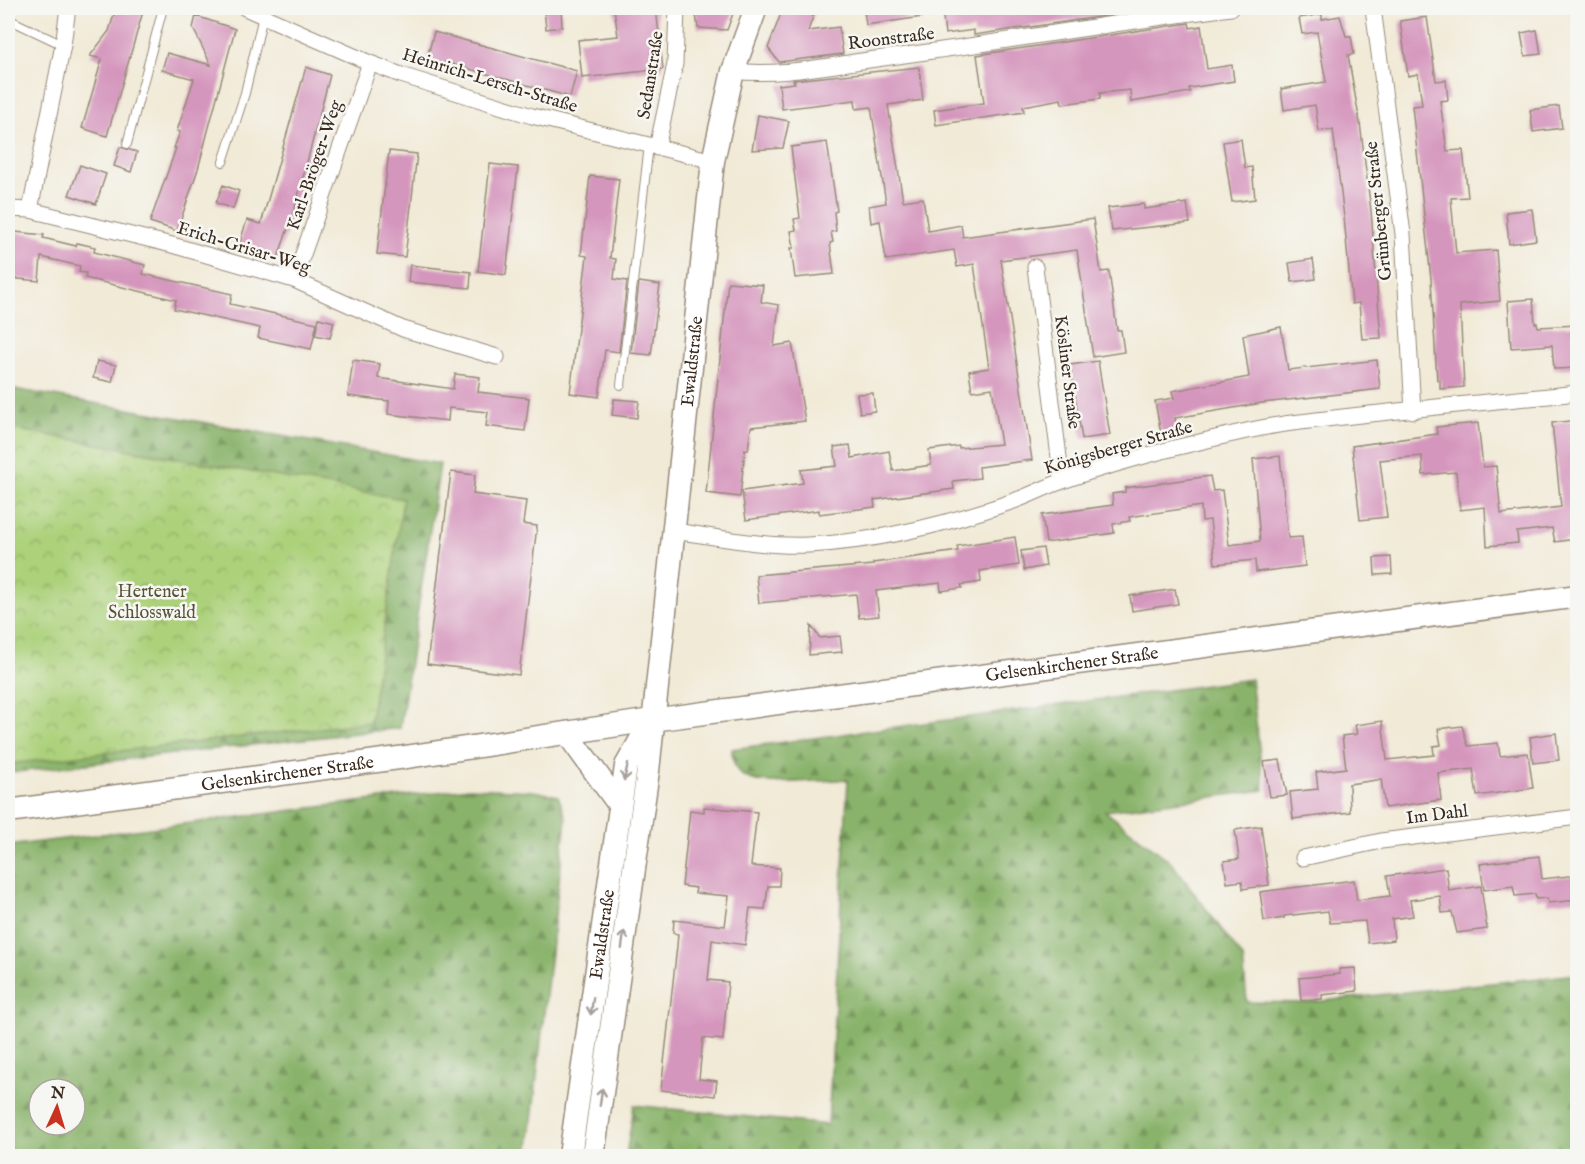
<svg xmlns="http://www.w3.org/2000/svg" width="1585" height="1164" font-family="'IM FELL English',serif">
<style>
.forest{fill:url(#forest-firs);stroke:#626e44;stroke-width:1.5;fill-rule:evenodd}
.park{fill:url(#park-crowns);stroke:#747e4c;stroke-width:1.5}
.building{fill:#d596bd}
.lines{fill:none;stroke-linecap:round;stroke-linejoin:round}
.service-casing{stroke:#968a7a;stroke-width:10}
.minor-casing{stroke:#968a7a;stroke-width:17}
.secondary-casing{stroke:#968a7a;stroke-width:25}
.service{stroke:#fff;stroke-width:8}
.minor{stroke:#fff;stroke-width:15}
.secondary{stroke:#fff;stroke-width:22}
.oneway{stroke:#a79f9a}
.labels{text-anchor:middle;stroke-width:5;stroke-linejoin:round;paint-order:stroke}
.street-label{font-size:18px;fill:#3b2a1e;stroke:#f6f6f2}
.park-label{font-size:18px;fill:#575435;stroke:#f6f6f2}
</style>
<defs>
<pattern id="forest-firs" width="22" height="20" patternUnits="userSpaceOnUse" patternTransform="scale(1.5)"><rect width="22" height="20" fill="#89b36a"/><path d="M5 1l3.5 6h-7zM16 11l3.5 6h-7z" fill="#719257"/></pattern>
<pattern id="park-crowns" width="20" height="18" patternUnits="userSpaceOnUse" patternTransform="scale(1.5)"><rect width="20" height="18" fill="#acd17a"/><path d="M2 6a3 3 0 1 1 6 0M12 15a3 3 0 1 1 6 0" fill="none" stroke="#8daa63"/></pattern>
</defs>
<rect width="100%" height="100%" fill="#f6f6f2"/>
<filter id="ink" filterUnits="userSpaceOnUse"><feTurbulence type="fractalNoise" baseFrequency=".0167" numOctaves="2"/><feDisplacementMap in="SourceGraphic" scale="12" xChannelSelector="R" yChannelSelector="G"/><feConvolveMatrix kernelMatrix="1 2 1 2 8 2 1 2 1" color-interpolation-filters="sRGB"/></filter>
<filter id="wash" filterUnits="userSpaceOnUse"><feTurbulence type="fractalNoise" baseFrequency=".008" numOctaves="4" result="noise"/><feDisplacementMap in="SourceGraphic" scale="24" xChannelSelector="R" yChannelSelector="G"/><feGaussianBlur stdDeviation="1.35" result="paint"/><feColorMatrix in="noise" values="0 0 0 0 0 0 0 0 0 0 0 0 0 0 0 0 0 1.4 0 .05"/><feComposite in="paint" operator="in"/></filter>
<g filter="url(#wash)">
<rect width="100%" height="100%" fill="#f1ead7"/>
<path class="forest" d="M 8,388 L 440,464 L 400,728 L 8,773 Z
M 1251,679 L 1264,790 L 1105,811 L 1171,862 L 1243,958 L 1247,1002 L 1303,1003 L 1577,974 L 1577,1156 L 626,1156 L 634,1105 L 828,1125 L 848,780 C 821,779 766,788 745,777 C 734,771 732,760 732,749 Z
M 469,788 L 533,791 L 558,796 L 566,818 L 528,1156 L 8,1156 L 8,846 ZM 39,1089 L 75,1089 L 75,1125 L 39,1125 Z"/>
<path class="park" d="M 8,428 L 403,499 L 370,722 L 8,764 Z"/>
<g id="blocks">
<path class="building" d="M 116,8 L 144,8 L 107,136 L 82,128 L 102,59 L 90,56 L 109,31 Z
M 544,8 L 561,8 L 562,27 L 546,29 Z
M 614,8 L 656,8 L 663,69 L 582,78 L 578,40 L 618,36 Z
M 695,8 L 735,8 L 727,30 L 698,28 Z
M 783,8 L 816,8 L 808,31 L 839,27 L 843,54 L 779,62 L 768,48 Z
M 883,8 L 921,8 L 922,17 L 866,25 L 864,10 Z
M 942,8 L 1160,8 L 974,35 L 974,30 L 945,34 Z
M 1322,14 L 1322,19 L 1340,16 L 1346,36 L 1351,36 L 1354,54 L 1348,55 L 1360,123 L 1371,211 L 1381,338 L 1362,339 L 1359,303 L 1352,304 L 1344,217 L 1333,130 L 1319,131 L 1315,105 L 1284,110 L 1281,89 L 1326,82 L 1317,32 L 1302,34 L 1299,18 Z
M 196,16 L 235,29 L 198,169 L 177,231 L 150,222 L 176,148 L 174,148 L 180,132 L 177,131 L 194,79 L 162,70 L 167,53 L 211,65 L 193,28 Z
M 1427,17 L 1436,81 L 1446,80 L 1448,100 L 1440,101 L 1447,151 L 1463,150 L 1468,197 L 1451,198 L 1456,253 L 1496,250 L 1500,301 L 1460,305 L 1464,387 L 1440,389 L 1440,380 L 1437,380 L 1431,279 L 1412,106 L 1422,105 L 1418,74 L 1408,76 L 1400,21 Z
M 1189,23 L 1190,28 L 1201,26 L 1207,69 L 1232,65 L 1234,81 L 1189,88 L 1190,92 L 1131,102 L 1130,90 L 1100,93 L 1100,99 L 1062,104 L 1061,99 L 1023,106 L 1024,112 L 936,125 L 934,110 L 984,103 L 977,55 Z
M 1537,30 L 1541,54 L 1525,56 L 1521,33 Z
M 434,32 L 577,71 L 570,97 L 444,62 L 443,67 L 426,62 Z
M 306,67 L 330,75 L 296,204 L 277,261 L 238,248 L 247,220 L 261,224 Z
M 919,67 L 923,100 L 888,105 L 903,201 L 923,198 L 928,231 L 961,225 L 963,237 L 1093,219 L 1101,272 L 1109,271 L 1117,330 L 1121,330 L 1124,352 L 1093,357 L 1077,250 L 1001,260 L 1032,460 L 979,467 L 980,478 L 953,481 L 954,489 L 874,500 L 875,507 L 819,514 L 819,510 L 746,520 L 742,491 L 803,483 L 801,470 L 837,466 L 834,447 L 850,445 L 852,458 L 889,451 L 893,471 L 931,465 L 929,450 L 959,446 L 959,448 L 1001,444 L 992,388 L 972,391 L 969,371 L 989,368 L 974,264 L 957,267 L 954,250 L 886,260 L 880,221 L 871,223 L 869,206 L 886,203 L 871,107 L 856,109 L 855,100 L 782,109 L 779,85 L 795,83 L 793,80 Z
M 1559,106 L 1562,128 L 1533,132 L 1530,110 Z
M 758,115 L 789,121 L 783,148 L 752,150 Z
M 1241,139 L 1245,168 L 1252,167 L 1255,199 L 1232,202 L 1223,142 Z
M 827,142 L 837,211 L 834,212 L 836,231 L 831,232 L 833,242 L 830,243 L 834,274 L 795,278 L 791,248 L 794,248 L 791,231 L 796,230 L 794,219 L 800,218 L 791,147 Z
M 120,147 L 137,152 L 131,172 L 114,166 Z
M 389,151 L 417,154 L 405,257 L 377,254 Z
M 490,164 L 518,167 L 506,275 L 478,271 Z
M 80,165 L 106,174 L 96,204 L 69,195 Z
M 590,176 L 619,179 L 610,258 L 616,259 L 614,279 L 627,281 L 619,352 L 605,350 L 599,397 L 570,393 L 587,256 L 581,255 Z
M 223,185 L 239,191 L 233,209 L 216,203 Z
M 1187,203 L 1190,223 L 1112,231 L 1108,208 L 1144,204 L 1144,209 Z
M 1532,209 L 1536,240 L 1509,244 L 1506,212 Z
M 15,232 L 44,235 L 43,238 L 76,246 L 77,243 L 95,247 L 94,252 L 145,265 L 143,274 L 232,294 L 230,304 L 317,323 L 311,349 L 258,338 L 260,328 L 174,309 L 176,300 L 85,278 L 86,273 L 79,272 L 80,266 L 41,257 L 39,281 L 9,278 Z
M 1313,259 L 1316,279 L 1292,282 L 1289,263 Z
M 410,265 L 471,272 L 470,288 L 408,282 Z
M 639,282 L 660,285 L 651,355 L 631,353 Z
M 728,282 L 763,285 L 761,302 L 779,305 L 774,346 L 792,343 L 805,421 L 751,427 L 748,450 L 745,449 L 740,497 L 706,493 Z
M 1533,299 L 1535,323 L 1537,323 L 1538,327 L 1578,325 L 1578,368 L 1554,369 L 1552,345 L 1511,348 L 1508,301 Z
M 319,318 L 334,322 L 330,338 L 315,335 Z
M 1281,327 L 1288,370 L 1377,360 L 1380,389 L 1262,403 L 1175,418 L 1177,431 L 1161,434 L 1155,401 L 1174,398 L 1172,391 L 1249,377 L 1243,335 Z
M 353,360 L 380,364 L 378,378 L 453,389 L 455,374 L 480,377 L 478,392 L 529,398 L 525,431 L 486,426 L 488,412 L 449,408 L 448,421 L 388,414 L 389,401 L 348,396 Z
M 97,361 L 116,365 L 112,382 L 93,378 Z
M 1098,361 L 1110,435 L 1082,439 L 1070,365 Z
M 873,393 L 875,411 L 860,413 L 857,394 Z
M 614,399 L 639,401 L 637,418 L 612,415 Z
M 1578,420 L 1578,516 L 1572,516 L 1575,539 L 1555,542 L 1552,528 L 1517,532 L 1518,543 L 1487,546 L 1485,507 L 1460,510 L 1456,472 L 1423,475 L 1422,456 L 1380,460 L 1387,517 L 1360,520 L 1352,446 L 1437,434 L 1436,427 L 1478,423 L 1483,467 L 1496,466 L 1501,514 L 1561,507 L 1552,423 Z
M 1280,456 L 1288,538 L 1302,537 L 1305,566 L 1256,572 L 1255,560 L 1215,564 L 1210,520 L 1202,521 L 1201,506 L 1129,517 L 1130,521 L 1113,524 L 1114,533 L 1046,543 L 1042,515 L 1113,505 L 1112,494 L 1125,492 L 1125,488 L 1210,476 L 1213,491 L 1222,490 L 1229,545 L 1260,541 L 1253,459 Z
M 451,472 L 475,475 L 473,494 L 526,501 L 523,524 L 537,526 L 519,675 L 427,664 Z
M 1015,537 L 1019,565 L 980,571 L 981,582 L 961,585 L 962,588 L 941,591 L 940,583 L 876,591 L 879,616 L 859,618 L 856,594 L 759,603 L 756,575 L 873,565 L 873,563 L 958,551 L 957,546 Z
M 1043,548 L 1046,566 L 1024,570 L 1021,551 Z
M 1391,557 L 1392,574 L 1375,575 L 1374,558 Z
M 1175,589 L 1178,604 L 1132,611 L 1130,596 Z
M 811,626 L 820,638 L 840,636 L 842,652 L 809,655 Z
M 1382,721 L 1387,760 L 1434,755 L 1433,746 L 1441,745 L 1438,729 L 1462,726 L 1468,746 L 1498,743 L 1500,756 L 1528,753 L 1533,788 L 1477,796 L 1473,769 L 1456,771 L 1438,773 L 1441,800 L 1385,808 L 1381,779 L 1377,780 L 1349,784 L 1350,812 L 1293,819 L 1290,792 L 1318,789 L 1316,772 L 1346,768 L 1342,736 L 1357,734 L 1355,725 Z
M 1556,733 L 1559,760 L 1533,763 L 1530,737 Z
M 1280,760 L 1287,795 L 1270,797 L 1264,762 Z
M 704,807 L 757,812 L 751,866 L 780,868 L 779,886 L 768,886 L 765,909 L 750,908 L 745,945 L 712,940 L 708,980 L 728,982 L 723,1040 L 703,1038 L 699,1079 L 717,1081 L 715,1096 L 661,1090 L 677,946 L 678,934 L 673,933 L 674,920 L 725,926 L 729,896 L 695,893 L 696,888 L 682,886 L 690,810 L 704,812 Z
M 1261,826 L 1269,885 L 1243,889 L 1242,881 L 1227,883 L 1224,861 L 1239,859 L 1235,830 Z
M 1539,856 L 1542,879 L 1578,875 L 1578,900 L 1548,903 L 1547,898 L 1536,899 L 1535,894 L 1515,896 L 1513,886 L 1484,890 L 1480,864 Z
M 1446,868 L 1449,891 L 1481,886 L 1487,929 L 1457,933 L 1452,912 L 1442,913 L 1440,896 L 1410,900 L 1413,916 L 1392,919 L 1394,940 L 1368,943 L 1365,921 L 1330,923 L 1328,911 L 1284,916 L 1284,918 L 1264,921 L 1260,892 L 1354,880 L 1357,900 L 1390,896 L 1387,876 Z
M 1355,968 L 1357,991 L 1322,995 L 1322,999 L 1301,1001 L 1299,978 L 1340,974 L 1339,969 Z"/>
</g>
</g>
<g filter="url(#ink)">
<use href="#blocks" fill-opacity="0" stroke="#968a7a" stroke-width="1.5"/>
<g class="lines">
<g class="service-casing">
<path id="service" d="M 8,19 L 63,45
M 127,144 L 163,8
M 223,162 L 245,93 L 263,16
M 621,385 L 649,145"/>
</g>
<g class="minor-casing">
<path id="minor" d="M 245,8 L 370,63 L 401,75 L 532,116 L 713,161
M 1373,8 L 1403,234 L 1413,411
M 733,71 C 782,77 834,64 883,58 C 999,43 1115,22 1231,8
M 657,148 L 675,64 L 677,8
M 8,209 L 30,210 L 172,245 L 294,280 L 403,329 L 497,357
M 30,210 L 63,45 L 68,8
M 1035,267 L 1062,481
M 294,280 L 370,63
M 674,531 C 718,537 763,547 808,545 C 877,542 947,524 1011,502 C 1029,496 1045,487 1063,481 C 1099,468 1137,458 1174,448 C 1213,439 1252,428 1292,423 C 1387,411 1482,403 1578,393
M 1303,858 L 1381,841 L 1578,817"/>
</g>
<g class="secondary-casing">
<g id="secondary">
<path d="M 567,733 L 620,806"/>
<path id="s1" d="M 8,811 L 406,757 L 652,720 L 1578,596"/>
<path id="s2" d="M 570,1156 L 626,766 L 648,727"/>
<path id="s3" d="M 593,1156 L 648,771 L 713,161 L 733,71 L 756,8"/>
</g>
</g>
<use href="#service" class="service"/>
<use href="#minor" class="minor"/>
<use href="#secondary" class="secondary"/>
</g>
<defs><path id="oneway-shaft" d="M-6 0H5M1.5-3L5.5 0L1.5 3" fill="none" stroke-width="1.6" stroke-linecap="round" stroke-linejoin="round" transform="scale(1.5)"/></defs>
<g class="oneway">
<use href="#oneway-shaft" transform="translate(626 772) rotate(103)"/>
<use href="#oneway-shaft" transform="translate(623 940) rotate(-82)"/>
<use href="#oneway-shaft" transform="translate(592 1006) rotate(98)"/>
<use href="#oneway-shaft" transform="translate(601 1097) rotate(-82)"/>
</g>
</g>
<g class="labels">
<g class="street-label">
<text transform="translate(891 38) rotate(-7)" y="6">Roonstraße</text>
<text transform="translate(650 75) rotate(-81)" y="6">Sedanstraße</text>
<text transform="translate(490 80) rotate(17)" y="6">Heinrich-Lersch-Straße</text>
<text transform="translate(314 165) rotate(-71)" y="6">Karl-Bröger-Weg</text>
<text transform="translate(1378 211) rotate(-96)" y="6">Grünberger Straße</text>
<text transform="translate(244 247) rotate(17)" y="6">Erich-Grisar-Weg</text>
<text dy="6" stroke="none"><textPath href="#s3" startOffset="801">Ewaldstraße</textPath></text>
<text transform="translate(1068 372) rotate(83)" y="6">Kösliner Straße</text>
<text transform="translate(1118 447) rotate(-16)" y="6">Königsberger Straße</text>
<text dy="6" stroke="none"><textPath href="#s1" startOffset="1074">Gelsenkirchener Straße</textPath></text>
<text dy="6" stroke="none"><textPath href="#s1" startOffset="282">Gelsenkirchener Straße</textPath></text>
<text transform="translate(1437 814) rotate(-7)" y="6">Im Dahl</text>
<text dy="6" stroke="none"><textPath href="#s2" startOffset="224">Ewaldstraße</textPath></text>
</g>
<g class="park-label">
<text x="152" y="597">Hertener<tspan x="152" dy="21">Schlosswald</tspan></text>
</g>
</g>
<rect width="1585" height="1164" fill="none" stroke="#f6f6f2" stroke-width="30"/>
<g transform="translate(57 1107) rotate(4)"><circle r="28" fill="#f6f6f2" stroke="#aba49d" stroke-width="1.5"/>
<path d="M0-4.5L10 22L0 15L-10 22Z" fill="#c8321e"/>
<text y="-9" font-size="16" font-weight="bold" text-anchor="middle" fill="#3b2a1e">N</text>
</g>
</svg>
